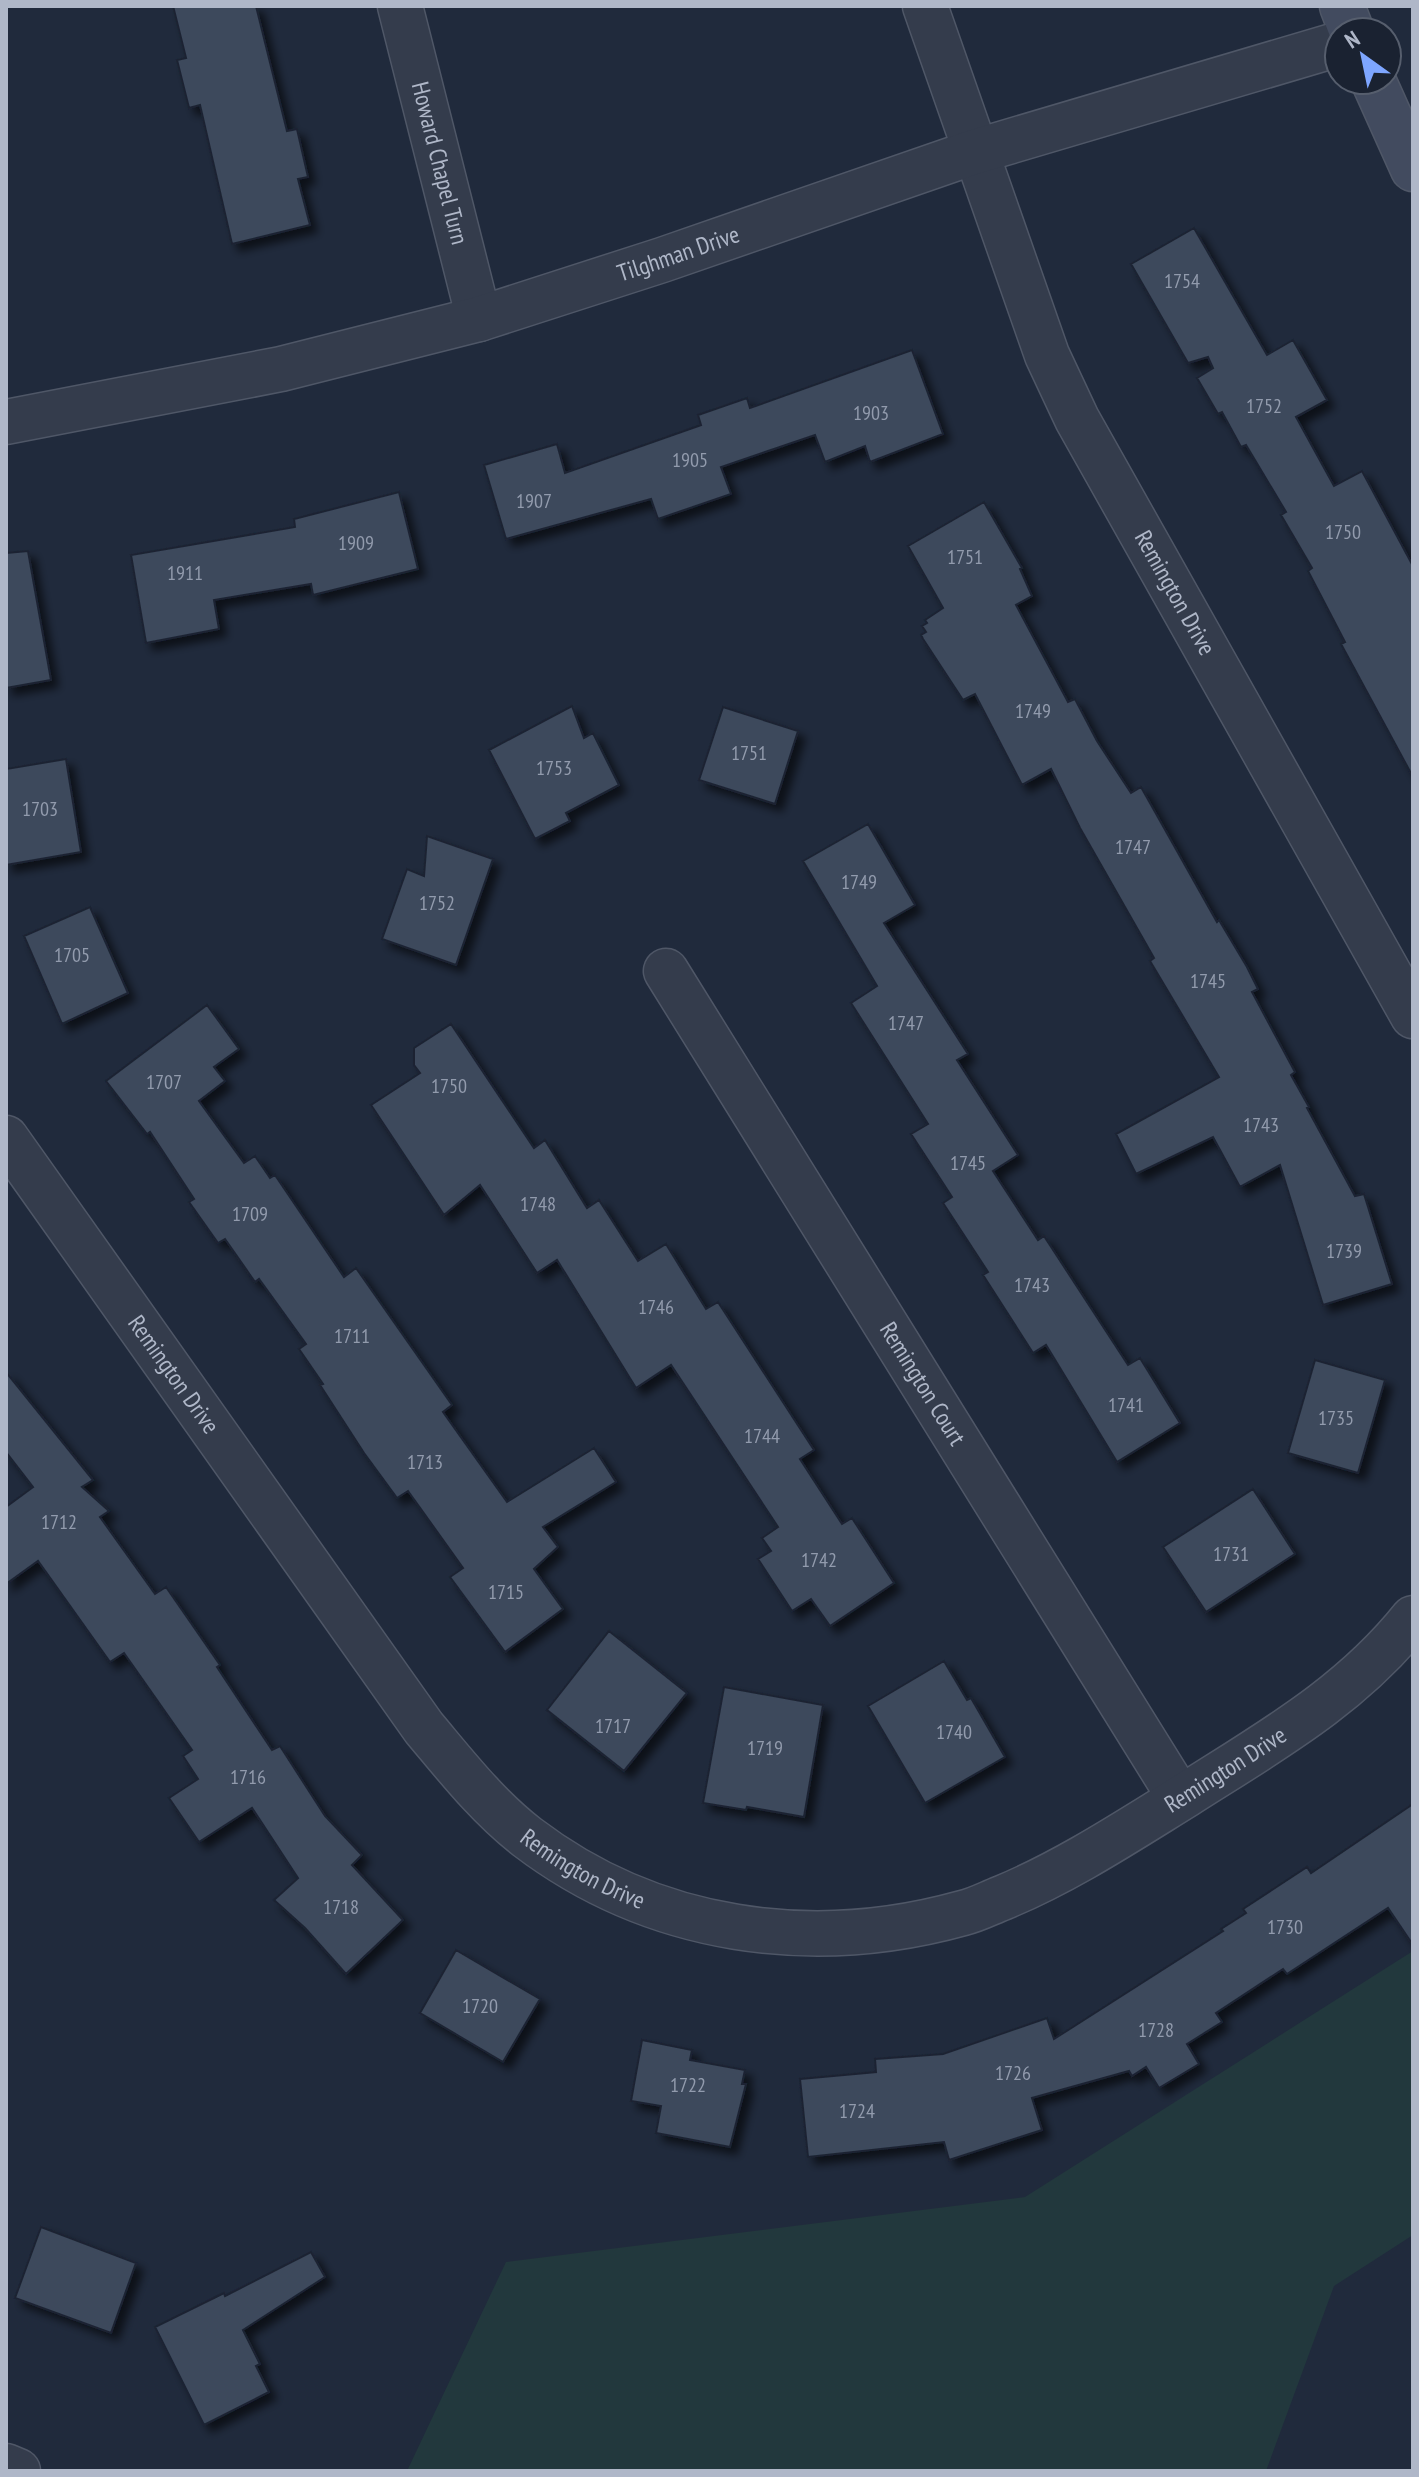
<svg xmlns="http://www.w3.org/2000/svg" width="1419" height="2477" font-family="'PT Sans Narrow',sans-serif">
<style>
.green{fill:#22383d}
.building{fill:#3c485b;stroke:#1c2433;stroke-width:2;filter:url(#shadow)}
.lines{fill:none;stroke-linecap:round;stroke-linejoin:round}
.street-casing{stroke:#4f5767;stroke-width:47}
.secondary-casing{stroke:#4f5767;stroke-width:47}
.street{stroke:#343c4c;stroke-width:44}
.secondary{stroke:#424b5f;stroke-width:44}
.labels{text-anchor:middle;stroke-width:6;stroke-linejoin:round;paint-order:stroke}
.number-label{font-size:20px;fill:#929bad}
.street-label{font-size:24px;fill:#afb7c8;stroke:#1a2231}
</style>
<defs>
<filter id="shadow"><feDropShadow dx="7" dy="7" stdDeviation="4" flood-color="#0009"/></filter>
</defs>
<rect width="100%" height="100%" fill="#202a3c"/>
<path class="green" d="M 1413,1951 L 1413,2235 L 1334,2286 L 1266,2471 L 407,2471 L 506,2262 L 1025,2197 Z"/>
<path class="building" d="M 173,6 L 256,6 L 287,131 L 297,129 L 308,177 L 298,179 L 310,225 L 232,244 L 200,105 L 189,108 L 177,60 L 186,58 Z
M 1194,228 L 1267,355 L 1293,340 L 1327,400 L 1296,417 L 1334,486 L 1362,471 L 1413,566 L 1413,777 L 1341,644 L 1345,642 L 1308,571 L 1312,568 L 1281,515 L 1286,512 L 1246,445 L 1241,447 L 1222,412 L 1218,414 L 1197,378 L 1213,368 L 1208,357 L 1188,363 L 1131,264 Z
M 912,350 L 943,434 L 870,462 L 865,446 L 825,462 L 815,435 L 721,467 L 731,494 L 658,519 L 651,499 L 506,539 L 484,465 L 557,444 L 565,473 L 701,425 L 698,415 L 747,398 L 750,408 Z
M 399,492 L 418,569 L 313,595 L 311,584 L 214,600 L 219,629 L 146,643 L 131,555 L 295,527 L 294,519 Z
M 984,502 L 1022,568 L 1020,569 L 1032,596 L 1016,605 L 1068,702 L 1075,699 L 1097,741 L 1131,793 L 1141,787 L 1217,922 L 1219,920 L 1247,967 L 1258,989 L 1252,992 L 1295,1072 L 1291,1075 L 1309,1107 L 1307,1108 L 1355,1196 L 1364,1194 L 1392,1284 L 1323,1305 L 1280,1165 L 1240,1187 L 1213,1137 L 1136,1174 L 1116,1134 L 1219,1077 L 1150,961 L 1154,958 L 1080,828 L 1051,769 L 1022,785 L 975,694 L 963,700 L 923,639 L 921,635 L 926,632 L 922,626 L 927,623 L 925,620 L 943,608 L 908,546 Z
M 28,551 L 51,680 L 6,688 L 6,553 Z
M 572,706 L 584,738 L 593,733 L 619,785 L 566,813 L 570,821 L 535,839 L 489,750 Z
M 723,707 L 798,731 L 775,804 L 699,780 Z
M 66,759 L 81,852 L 6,865 L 6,769 Z
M 868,824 L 915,905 L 884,923 L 968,1054 L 957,1060 L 1018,1155 L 993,1171 L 1038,1240 L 1044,1236 L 1128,1365 L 1140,1358 L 1180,1423 L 1117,1462 L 1046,1345 L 1033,1353 L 983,1275 L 988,1272 L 943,1203 L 952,1197 L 911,1134 L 928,1124 L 851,1003 L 877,986 L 803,861 Z
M 427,836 L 493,859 L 456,965 L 382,939 L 407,869 L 424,876 Z
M 90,907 L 128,993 L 62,1024 L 24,936 Z
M 207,1005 L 239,1049 L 214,1067 L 225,1081 L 199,1101 L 244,1163 L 255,1156 L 270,1178 L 275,1175 L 344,1277 L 356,1268 L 452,1405 L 443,1412 L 507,1502 L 594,1448 L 616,1482 L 543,1527 L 558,1547 L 534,1569 L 563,1609 L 505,1652 L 450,1577 L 463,1568 L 408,1491 L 397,1498 L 364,1453 L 320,1385 L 323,1384 L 299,1349 L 306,1344 L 259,1279 L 255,1282 L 225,1239 L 218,1243 L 189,1202 L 194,1199 L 150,1132 L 147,1134 L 106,1081 Z
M 451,1024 L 534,1148 L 545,1140 L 587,1208 L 599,1200 L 638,1261 L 666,1244 L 706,1309 L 718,1302 L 814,1450 L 800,1459 L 842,1524 L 852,1518 L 894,1583 L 830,1626 L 811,1599 L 792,1611 L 758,1559 L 771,1551 L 762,1538 L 778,1527 L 671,1365 L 636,1388 L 557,1260 L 537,1273 L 480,1185 L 444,1215 L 371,1105 L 420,1073 L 414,1065 L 414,1048 Z
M 1315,1360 L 1385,1380 L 1358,1473 L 1288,1453 Z
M 6,1372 L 93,1480 L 82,1487 L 109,1511 L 100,1517 L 155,1594 L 166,1587 L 220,1665 L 217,1667 L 272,1750 L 280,1746 L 325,1816 L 362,1855 L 352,1865 L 403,1920 L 346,1974 L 305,1928 L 274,1900 L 298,1878 L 252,1808 L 199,1842 L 169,1798 L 198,1779 L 183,1756 L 192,1750 L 124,1653 L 110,1662 L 38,1561 L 6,1584 L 6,1507 L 33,1487 L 6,1452 Z
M 1253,1489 L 1295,1554 L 1206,1612 L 1163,1547 Z
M 609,1631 L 687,1693 L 624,1771 L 547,1710 Z
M 944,1661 L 967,1700 L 971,1698 L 1005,1757 L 925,1803 L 868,1706 Z
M 724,1687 L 823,1705 L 804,1817 L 747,1807 L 746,1810 L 703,1803 Z
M 1413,1804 L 1413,1945 L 1388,1908 L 1287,1974 L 1283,1969 L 1216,2013 L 1222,2022 L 1187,2044 L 1199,2064 L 1159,2088 L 1146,2067 L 1132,2076 L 1129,2071 L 1032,2098 L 1042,2130 L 949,2160 L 944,2142 L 808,2157 L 800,2079 L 876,2072 L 875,2059 L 943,2054 L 1047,2018 L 1054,2039 L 1223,1931 L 1221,1929 L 1246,1913 L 1243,1909 L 1307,1867 L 1311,1873 Z
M 456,1950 L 540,1999 L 503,2062 L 420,2013 Z
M 642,2040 L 692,2050 L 690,2060 L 745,2070 L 742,2084 L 746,2084 L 730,2147 L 656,2133 L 661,2106 L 631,2101 Z
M 41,2227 L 136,2263 L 111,2333 L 15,2298 Z
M 311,2252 L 325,2277 L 243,2330 L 260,2364 L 256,2366 L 269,2392 L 204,2425 L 155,2327 L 224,2293 L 225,2296 Z"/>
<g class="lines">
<g class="street-casing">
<g id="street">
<path id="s1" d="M 400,6 L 479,319"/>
<path id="s2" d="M 925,6 L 1047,355 L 1077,419 L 1413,1016"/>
<path id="s3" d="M 6,422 L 281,369 L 479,319 L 662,260 L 974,152 L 1339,44"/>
<path id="s4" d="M 666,971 L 1180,1798"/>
<path id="s5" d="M 6,1138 L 424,1728 C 456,1766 487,1806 527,1837 C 653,1933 812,1955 963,1913 C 976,1910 989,1903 1002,1898 C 1067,1871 1126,1832 1186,1795 C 1269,1742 1350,1697 1413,1618"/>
<path d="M 6,2466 L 18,2471"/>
</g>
</g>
<g class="secondary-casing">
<path id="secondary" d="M 1342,6 L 1352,32
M 1373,80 L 1413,169"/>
</g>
<use href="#street" class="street"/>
<use href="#secondary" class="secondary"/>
</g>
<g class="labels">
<g class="number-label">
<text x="1182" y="288">1754</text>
<text x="1264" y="413">1752</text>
<text x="871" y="420">1903</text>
<text x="690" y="467">1905</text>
<text x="534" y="508">1907</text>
<text x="1343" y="539">1750</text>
<text x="356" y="550">1909</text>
<text x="965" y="564">1751</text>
<text x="185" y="580">1911</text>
<text x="1033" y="718">1749</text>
<text x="749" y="760">1751</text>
<text x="554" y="775">1753</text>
<text x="40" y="816">1703</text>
<text x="1133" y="854">1747</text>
<text x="859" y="889">1749</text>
<text x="437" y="910">1752</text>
<text x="72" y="962">1705</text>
<text x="1208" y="988">1745</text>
<text x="906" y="1030">1747</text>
<text x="164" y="1089">1707</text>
<text x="449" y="1093">1750</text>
<text x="1261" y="1132">1743</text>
<text x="968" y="1170">1745</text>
<text x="538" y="1211">1748</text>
<text x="250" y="1221">1709</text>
<text x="1344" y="1258">1739</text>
<text x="1032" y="1292">1743</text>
<text x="656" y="1314">1746</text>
<text x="352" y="1343">1711</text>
<text x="1126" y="1412">1741</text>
<text x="1336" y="1425">1735</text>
<text x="762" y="1443">1744</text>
<text x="425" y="1469">1713</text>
<text x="59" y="1529">1712</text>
<text x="1231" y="1561">1731</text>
<text x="819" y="1567">1742</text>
<text x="506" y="1599">1715</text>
<text x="613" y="1733">1717</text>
<text x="954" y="1739">1740</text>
<text x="765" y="1755">1719</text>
<text x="248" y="1784">1716</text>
<text x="341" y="1914">1718</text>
<text x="1285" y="1934">1730</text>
<text x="480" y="2013">1720</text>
<text x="1156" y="2037">1728</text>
<text x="1013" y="2080">1726</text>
<text x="688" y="2092">1722</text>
<text x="857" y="2118">1724</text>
</g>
<g class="street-label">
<text dy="8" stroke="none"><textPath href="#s1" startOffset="162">Howard Chapel Turn</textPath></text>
<text dy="8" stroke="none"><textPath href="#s3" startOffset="694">Tilghman Drive</textPath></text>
<text dy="8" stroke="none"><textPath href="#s2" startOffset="640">Remington Drive</textPath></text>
<text dy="8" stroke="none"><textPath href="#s5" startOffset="290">Remington Drive</textPath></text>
<text dy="8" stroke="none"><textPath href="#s4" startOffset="486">Remington Court</textPath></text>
<text dy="8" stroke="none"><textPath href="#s5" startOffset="1632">Remington Drive</textPath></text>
<text dy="8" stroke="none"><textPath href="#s5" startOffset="938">Remington Drive</textPath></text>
</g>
</g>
<rect width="1419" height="2477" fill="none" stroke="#afb7c8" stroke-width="16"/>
<g transform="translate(1363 56) rotate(327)"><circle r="38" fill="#1a2231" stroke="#565e6d" stroke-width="2"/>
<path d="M0-6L14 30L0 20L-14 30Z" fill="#7ea6ff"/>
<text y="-12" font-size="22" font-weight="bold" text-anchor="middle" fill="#afb7c8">N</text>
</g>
</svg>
